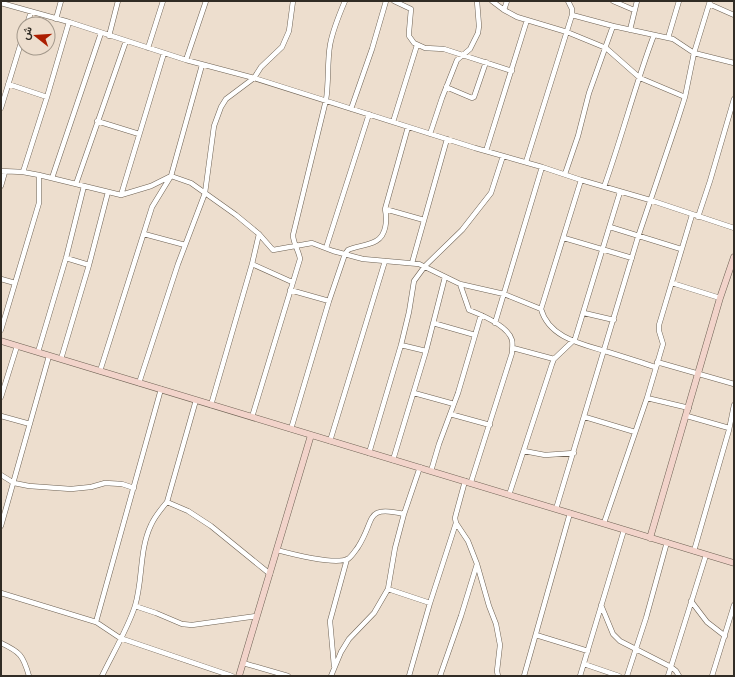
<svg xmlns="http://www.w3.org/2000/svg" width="735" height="677" font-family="'Open Sans',Vazirmatn,sans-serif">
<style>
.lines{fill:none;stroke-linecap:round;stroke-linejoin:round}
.street-casing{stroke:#6d6153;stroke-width:5.5}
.secondary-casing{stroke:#6d6153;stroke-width:7}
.street{stroke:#fff;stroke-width:4.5}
.secondary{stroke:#f2d3ca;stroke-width:6}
</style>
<rect width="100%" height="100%" fill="#eddece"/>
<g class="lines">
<g class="street-casing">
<path id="street" d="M 394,1 L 411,9 L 409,32 L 409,36 L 414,43 L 425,48 L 444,49 L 512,71
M 492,1 L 504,10 L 517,17 L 567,32 L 606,48 L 640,78 L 685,97
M 613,1 L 634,10
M 1,3 L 69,22 L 186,60 L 254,78 L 475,148 L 542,167 L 581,180 L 650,200 L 734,228
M 709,4 L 734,15
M 504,10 L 507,1
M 572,15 L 613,26 L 673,39 L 694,53 L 734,63
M 56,19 L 61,1
M 27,24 L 31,12
M 630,30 L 637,1
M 109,36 L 118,1
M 668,38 L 679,1
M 148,48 L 163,1
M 186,60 L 206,1
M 8,84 L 47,97
M 446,87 L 472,98 L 474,97 L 486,62
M 1,108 L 24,33
M 351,109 L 372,49 L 386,1
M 97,121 L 139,134
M 393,122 L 417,45
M 430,134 L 442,98 L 457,60 L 470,49 L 478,33 L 479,26 L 477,1
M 486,151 L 527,20
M 526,162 L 572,15 L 572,9 L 568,1
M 1,171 L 23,172 L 39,175 L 121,195 L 151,186 L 171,176 L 191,183 L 236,215 L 259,234 L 273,250 L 312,243 L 333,251 L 363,259 L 419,264 L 460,284 L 504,294 L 541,309 C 549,338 582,344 608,352 C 624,357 640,362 655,367
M 23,172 L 47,97 L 69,22
M 565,174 L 578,136 L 589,93 L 613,26
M 52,178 L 101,33
M 76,184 L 126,41
M 1,186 L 5,172
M 604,187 C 622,137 635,85 654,35
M 121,195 L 164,53
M 385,209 L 424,220
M 698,217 L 710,181 L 734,99
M 610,227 L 681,249
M 144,234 L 185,245
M 564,238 L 632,258
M 326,248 L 369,114
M 412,263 L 447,139
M 252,264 L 292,282
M 89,265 L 108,192
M 1,279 L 15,283
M 672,283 L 720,298
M 460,284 L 469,310 C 482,315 508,326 512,340 C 513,344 512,349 512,353 L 471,482
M 290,290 L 329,301 L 291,429
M 329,301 L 345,254 L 348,250 C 356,246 367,246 376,241 C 387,235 387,219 385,209 L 408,127
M 541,309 L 581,180
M 584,313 L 614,320
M 433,323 L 475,335
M 495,323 L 542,167
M 1,330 L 39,203 L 39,175
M 513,348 L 554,359
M 426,351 L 445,277
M 38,352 L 66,258 L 84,186
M 61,359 L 89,265 L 66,258
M 657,362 L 734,384
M 100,371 L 152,207 L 171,176 L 202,65
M 139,383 L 178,264 L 205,193 L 214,126 L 221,107 L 226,99 L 254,78 L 261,67 L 282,47 L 289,31 L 293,1
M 414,393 L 454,404
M 1,397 L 17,346
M 647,398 L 663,344 L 659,331 L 659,325 L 692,215
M 211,405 L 252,264 L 259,234
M 450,414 L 490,425
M 1,416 L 30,424
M 687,416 L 729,428
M 252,417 L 300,259 C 299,251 293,243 293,235 L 326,100 C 329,82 327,63 330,45 C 333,29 339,15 345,1
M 585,417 L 635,432
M 330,441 L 385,261
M 524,451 L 545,455 L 574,453
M 369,453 L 401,345 L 409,312 L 414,281 L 425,266 L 462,230 L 491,193 L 503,156
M 393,460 L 426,351 L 401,345
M 431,471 L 439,444 L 458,393 L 481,315
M 1,475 L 14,483 L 29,486 L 71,489 L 91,487 L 105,483 L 122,484 L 134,488
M 509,495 L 552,364 L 554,359 L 575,339 L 620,192
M 167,502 L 188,511 L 211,526 L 270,574
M 556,509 L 638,237 L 677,122 L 685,97 L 694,53 L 710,1
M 456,523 L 468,541 L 477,564 L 489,606 L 496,624 L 500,645 L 497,671 L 498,676
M 604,523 L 647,398 L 689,408
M 1,526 L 49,356
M 277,550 C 292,554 333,565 348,559 C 352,556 355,551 358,547 C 376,519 364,505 404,514
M 694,551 L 729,430 L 734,405
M 388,589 L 430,603
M 1,593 L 96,622 L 120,638 L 232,676
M 691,601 L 707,622 L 725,636
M 601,605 L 613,634 L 620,641 L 671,667 L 676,671 L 679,676
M 135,606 L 156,613 L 182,624 L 192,625 L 257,616
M 96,622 L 161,389
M 536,635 L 588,651
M 1,643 C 20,652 23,655 29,676
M 243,663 L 288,676
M 584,664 L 619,676
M 334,666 L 330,621 L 347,559
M 102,676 C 112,655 128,628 135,606 C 143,580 139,550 151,525 C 155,516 161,509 167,502 L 196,400
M 331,676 L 341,652 L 349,639 L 374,613 L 388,589 L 395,548 L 404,514 L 420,467
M 409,676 L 430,603 L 456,523 L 455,518 L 456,514 L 465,481
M 440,676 L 461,616 L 477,564
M 524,676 L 570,513
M 580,676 L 624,530
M 627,676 L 646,618 L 667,542
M 668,676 L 706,555
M 712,676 L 734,605"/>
</g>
<g class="secondary-casing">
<path id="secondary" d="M 1,341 L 734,563
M 650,538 L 720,298 L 734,257
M 239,676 L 311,435"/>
</g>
<use href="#street" class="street"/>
<use href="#secondary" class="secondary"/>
</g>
<rect width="735" height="677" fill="none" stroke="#312c25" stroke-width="4"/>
<g transform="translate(36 36) rotate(287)"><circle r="19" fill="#eddece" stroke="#a2978a"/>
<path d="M0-3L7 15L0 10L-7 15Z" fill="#ac1e01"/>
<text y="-6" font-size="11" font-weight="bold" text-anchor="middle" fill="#312c25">ش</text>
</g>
</svg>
